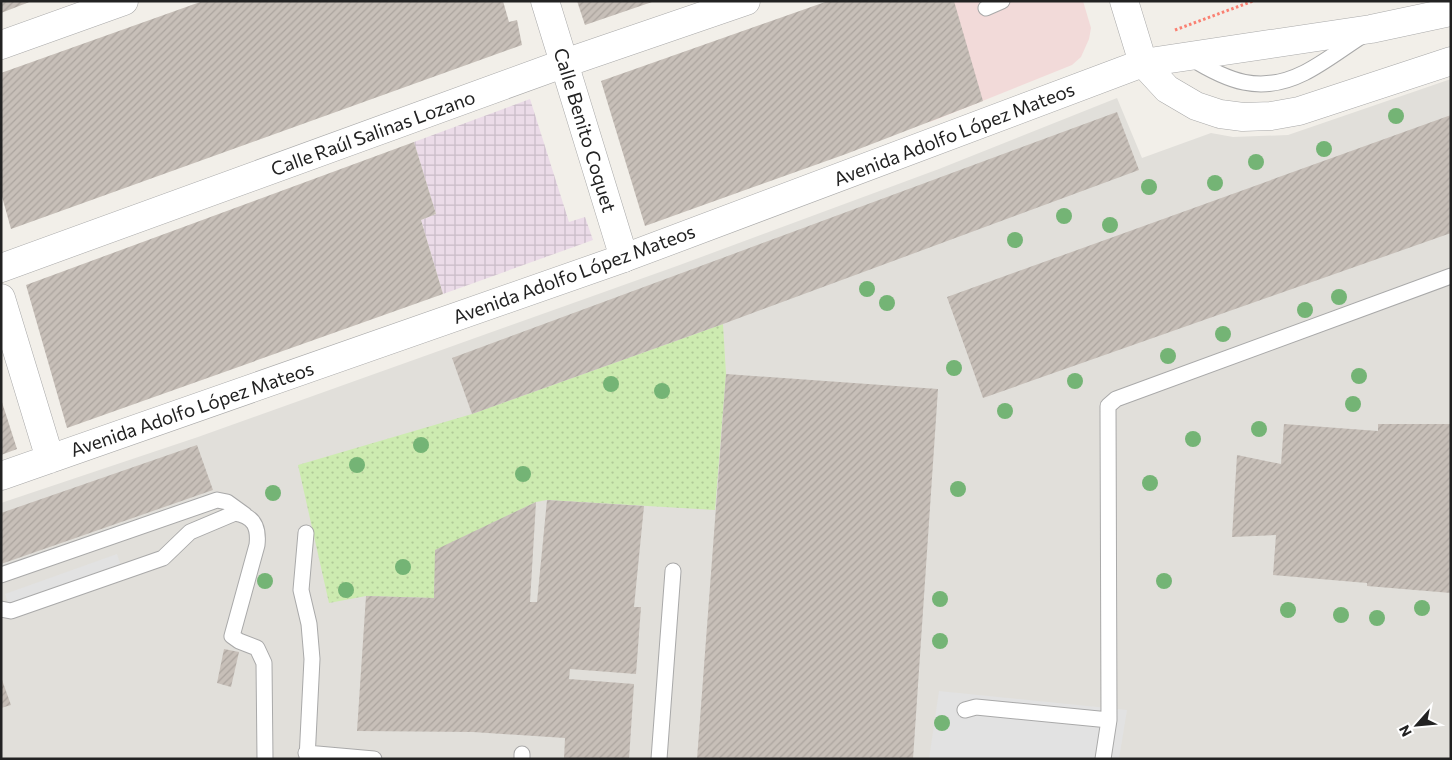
<svg xmlns="http://www.w3.org/2000/svg" width="1452" height="760" font-family="Commissioner,sans-serif">
<style>
.commercial{fill:#f2dad9}
.industrial{fill:url(#industrial-grid)}
.airport{fill:#e1dfda}
.grass{fill:url(#grass-dots)}
.parking{fill:#e2e2e2}
.building{fill:url(#building-hatch)}
.lines{fill:none;stroke-linecap:round;stroke-linejoin:round}
.service-casing{stroke:#a9a9a9;stroke-width:17}
.minor-casing{stroke:#a9a9a9;stroke-width:29}
.tertiary-casing{stroke:#a9a9a9;stroke-width:29}
.path{stroke:#fa8072;stroke-width:3;stroke-dasharray:2.5 2.5;stroke-linecap:butt}
.service{stroke:#fff;stroke-width:15}
.minor{stroke:#fff;stroke-width:28}
.tertiary{stroke:#fff;stroke-width:28}
.tree{fill:#74b475}
.labels{text-anchor:middle;stroke-width:4.5;stroke-linejoin:round;paint-order:stroke}
.street-label{font-size:19px;fill:#222;stroke:#fff}
</style>
<defs>
<pattern id="industrial-grid" width="8" height="8" patternUnits="userSpaceOnUse" patternTransform="scale(1.25)"><rect width="8" height="8" fill="#ebdbe8"/><path d="M0 4h8M4 0v8" fill="none" stroke="#c9bcc7"/></pattern>
<pattern id="grass-dots" width="8" height="8" patternUnits="userSpaceOnUse" patternTransform="scale(1.25)"><rect width="8" height="8" fill="#cdebb0"/><path d="M2 2h.1M6 6h.1" fill="none" stroke="#b0c997" stroke-width="1.8" stroke-linecap="round"/></pattern>
<pattern id="building-hatch" width="6" height="6" patternUnits="userSpaceOnUse" patternTransform="scale(1.25)"><rect width="6" height="6" fill="#c7bfb8"/><path d="M-1 1l2-2M0 6l6-6M5 7l2-2" fill="none" stroke="#aba49e"/></pattern>
</defs>
<rect width="100%" height="100%" fill="#f2efe9"/>
<path class="commercial" d="M 896,1 L 1083,1 L 1091,28 L 1089,39 L 1081,57 L 1072,65 L 930,122 Z"/>
<path class="industrial" d="M 530,99 L 569,222 L 585,217 L 593,240 L 443,294 L 421,220 L 436,214 L 414,142 Z"/>
<path class="airport" d="M 1451,79 L 1451,759 L 1,759 L 1,503 L 198,437 L 677,266 L 939,169 L 1117,98 L 1142,158 L 1211,133 L 1233,137 L 1288,135 Z"/>
<path class="grass" d="M 723,324 L 726,374 L 715,510 L 547,500 L 536,502 L 436,550 L 434,598 L 366,596 L 329,603 L 298,465 L 472,414 Z"/>
<path class="parking" d="M 117,554 L 123,572 L 11,611 L 5,594 Z
M 939,691 L 1127,710 L 1119,759 L 929,759 Z"/>
<path class="building" d="M 1,1 L 32,1 L 1,13 Z
M 203,1 L 503,1 L 509,22 L 517,20 L 522,45 L 11,229 L 1,193 L 1,73 Z
M 577,1 L 652,1 L 652,2 L 585,25 Z
M 828,1 L 954,1 L 983,101 L 846,154 L 645,226 L 601,81 Z
M 1117,112 L 1139,170 L 723,324 L 472,414 L 452,358 Z
M 1451,115 L 1451,233 L 983,398 L 947,297 Z
M 414,142 L 436,214 L 421,220 L 443,294 L 67,428 L 26,285 Z
M 726,374 L 938,389 L 913,759 L 697,759 Z
M 1,399 L 17,449 L 1,455 Z
M 1284,424 L 1378,431 L 1378,424 L 1451,424 L 1451,593 L 1367,586 L 1367,583 L 1273,575 L 1276,535 L 1232,537 L 1237,455 L 1281,464 Z
M 197,445 L 213,490 L 1,564 L 1,513 Z
M 547,500 L 644,506 L 634,607 L 641,607 L 636,674 L 570,669 L 569,679 L 634,684 L 629,759 L 564,759 L 565,738 L 473,732 L 357,731 L 366,596 L 434,598 L 435,550 L 536,502 L 530,602 L 537,602 Z
M 224,649 L 239,652 L 231,687 L 217,683 Z
M 1,677 L 11,705 L 1,708 Z"/>
<g class="lines">
<g class="service-casing">
<path id="service" d="M 986,8 L 1002,1
M 1189,57 C 1227,81 1260,95 1304,73 C 1324,63 1343,48 1362,36
M 306,533 L 301,590 L 309,624 L 312,659 L 307,759
M 1,575 L 217,500 L 227,502 L 245,515
M 1,609 L 11,611 L 163,558 L 190,532 L 235,513 C 254,516 259,527 257,545 L 232,636 L 239,641 L 257,648 L 264,663 L 265,759
M 965,710 L 976,707 L 1109,720
M 306,753 L 374,759
M 522,754 L 522,759
M 659,759 L 673,571
M 1103,759 L 1109,720 L 1108,406 L 1116,399 L 1451,276"/>
</g>
<g class="minor-casing">
<path id="minor" d="M 1,45 L 124,1
M 1,268 L 565,63 L 746,1
M 1,298 L 50,459
M 1,476 L 624,258"/>
</g>
<g class="tertiary-casing">
<path id="tertiary" d="M 545,1 L 624,258 L 1143,63 L 1371,29 L 1451,12
M 1124,1 L 1143,63 L 1167,89 L 1196,106 L 1220,114 L 1243,117 L 1271,116 L 1299,111 L 1451,61"/>
</g>
<path class="path" d="M 1175,30 L 1253,1"/>
<use href="#service" class="service"/>
<use href="#minor" class="minor"/>
<use href="#tertiary" class="tertiary"/>
</g>
<g class="tree">
<circle cx="1396" cy="116" r="8"/>
<circle cx="1324" cy="149" r="8"/>
<circle cx="1256" cy="162" r="8"/>
<circle cx="1215" cy="183" r="8"/>
<circle cx="1149" cy="187" r="8"/>
<circle cx="1064" cy="216" r="8"/>
<circle cx="1110" cy="225" r="8"/>
<circle cx="1015" cy="240" r="8"/>
<circle cx="867" cy="289" r="8"/>
<circle cx="1339" cy="297" r="8"/>
<circle cx="887" cy="303" r="8"/>
<circle cx="1305" cy="310" r="8"/>
<circle cx="1223" cy="334" r="8"/>
<circle cx="1168" cy="356" r="8"/>
<circle cx="954" cy="368" r="8"/>
<circle cx="1359" cy="376" r="8"/>
<circle cx="1075" cy="381" r="8"/>
<circle cx="611" cy="384" r="8"/>
<circle cx="662" cy="391" r="8"/>
<circle cx="1353" cy="404" r="8"/>
<circle cx="1005" cy="411" r="8"/>
<circle cx="1259" cy="429" r="8"/>
<circle cx="1193" cy="439" r="8"/>
<circle cx="421" cy="445" r="8"/>
<circle cx="357" cy="465" r="8"/>
<circle cx="523" cy="474" r="8"/>
<circle cx="1150" cy="483" r="8"/>
<circle cx="958" cy="489" r="8"/>
<circle cx="273" cy="493" r="8"/>
<circle cx="403" cy="567" r="8"/>
<circle cx="265" cy="581" r="8"/>
<circle cx="1164" cy="581" r="8"/>
<circle cx="346" cy="590" r="8"/>
<circle cx="940" cy="599" r="8"/>
<circle cx="1422" cy="608" r="8"/>
<circle cx="1288" cy="610" r="8"/>
<circle cx="1341" cy="615" r="8"/>
<circle cx="1377" cy="618" r="8"/>
<circle cx="940" cy="641" r="8"/>
<circle cx="942" cy="723" r="8"/>
</g>
<g class="labels">
<g class="street-label">
<text transform="translate(585 130) rotate(73)" y="7">Calle Benito Coquet</text>
<text transform="translate(373 133) rotate(-20)" y="7">Calle Raúl Salinas Lozano</text>
<text transform="translate(954 134) rotate(-21)" y="7">Avenida Adolfo López Mateos</text>
<text transform="translate(574 274) rotate(-20)" y="7">Avenida Adolfo López Mateos</text>
<text transform="translate(192 409) rotate(-19)" y="7">Avenida Adolfo López Mateos</text>
</g>
</g>
<rect width="1452" height="760" fill="none" stroke="#222222" stroke-width="5"/>
<g transform="translate(1417 725) rotate(243)" stroke="#ffffff" stroke-width="4" paint-order="stroke">
<path d="M0-4L9 19L0 12L-9 19Z" fill="#222222"/>
<text y="-8" font-size="14" font-weight="bold" text-anchor="middle" fill="#222222">N</text>
</g>
</svg>
